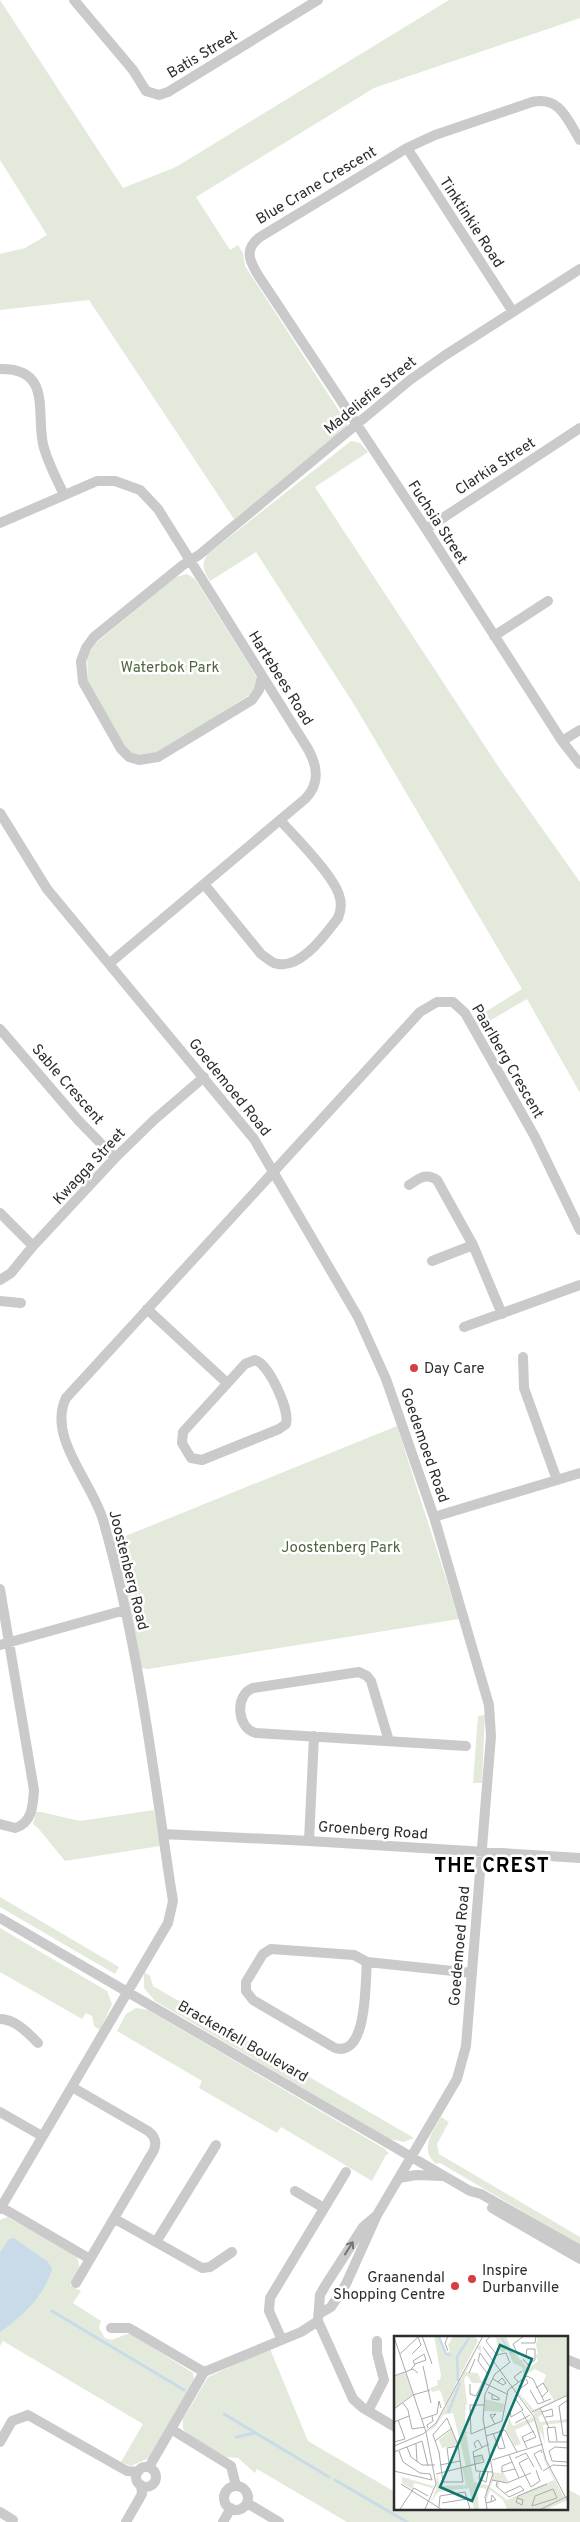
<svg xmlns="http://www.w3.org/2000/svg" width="580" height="2522" font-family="Overpass,sans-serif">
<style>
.green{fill:#e3eadc}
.water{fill:#c9dbe8}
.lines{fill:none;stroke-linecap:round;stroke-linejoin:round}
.stream{stroke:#c9dbe8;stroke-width:3}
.minor{stroke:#cacaca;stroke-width:10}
.oneway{stroke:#747474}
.poi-dot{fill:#d73d43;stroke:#fff;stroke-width:2}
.labels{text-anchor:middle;stroke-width:5;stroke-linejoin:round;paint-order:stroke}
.street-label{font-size:15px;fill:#2d2d2d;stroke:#fff}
.park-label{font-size:15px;fill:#4f653e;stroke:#fff}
.poi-label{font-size:15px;fill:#2d2d2d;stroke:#fff;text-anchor:start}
.district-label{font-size:20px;font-weight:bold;letter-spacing:1px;fill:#000;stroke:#fff}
.inset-river{fill:none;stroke:#c9dbe8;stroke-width:2.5}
.inset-road{fill:none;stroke:#ababab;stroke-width:1}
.view{fill:#0f766e;fill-opacity:0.15;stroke:#0f766e;stroke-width:2.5}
.inset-edge{fill:none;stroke:#2d2d2d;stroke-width:2.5}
</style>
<rect width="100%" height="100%" fill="#fff"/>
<path class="green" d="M 0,0 L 123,188 L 176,167 L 449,0 L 580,0 L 580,18 L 374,88 L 196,197 L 230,250 L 238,245 L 243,253 L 245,266 L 347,423 L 346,428 L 234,519 L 89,300 L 0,310 L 0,254 L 25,248 L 47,235 L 0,160 Z
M 351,441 L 360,443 L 368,452 L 315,487 L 500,769 L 580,882 L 580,1093 L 527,999 L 479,1027 L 474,1019 L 522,989 L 355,706 L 256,552 L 210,581 C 204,571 200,564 208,554 Z
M 187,574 L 195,579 L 256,676 L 257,684 L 251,694 L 154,755 L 135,755 L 127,750 L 88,681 L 87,656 L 97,642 L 176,577 Z
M 397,1426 L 459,1619 L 148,1669 L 141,1668 L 128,1598 L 113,1541 Z
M 485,1715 L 482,1783 L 473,1783 L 478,1716 Z
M 154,1810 L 160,1846 L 65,1861 L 38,1828 L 33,1824 L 36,1812 L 41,1812 L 80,1821 Z
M 0,1897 L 119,1967 L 115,1974 L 0,1907 Z
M 0,1928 L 107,1991 L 112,2004 L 100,2030 L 94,2026 L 92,2016 L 86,2013 L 82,2019 L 0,1972 Z
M 144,1972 L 150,1976 L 153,1986 L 414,2138 L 404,2142 L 390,2139 L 155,2001 L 144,1988 Z
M 136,2008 L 148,2010 L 385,2149 L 389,2154 L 386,2155 L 372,2181 L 281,2127 L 277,2133 L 199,2088 L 202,2081 L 117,2031 L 126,2014 Z
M 441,2117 L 449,2122 L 437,2144 L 439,2154 L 580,2237 L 580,2245 L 440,2163 L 436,2164 C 419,2149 432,2133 441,2117 Z
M 7,2217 L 77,2256 L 80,2269 L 70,2285 L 81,2291 L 73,2303 L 101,2321 L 99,2328 L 105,2338 C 116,2343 121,2333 131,2334 L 193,2373 L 194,2380 L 149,2458 L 131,2466 L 121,2462 L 143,2424 L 3,2341 L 0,2346 L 0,2220 Z
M 270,2349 L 308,2441 L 395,2492 L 395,2508 L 566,2508 L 566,2488 L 580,2496 L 580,2522 L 347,2522 L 257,2469 L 255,2473 L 238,2458 L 226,2457 L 186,2433 L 183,2428 L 183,2419 L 208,2377 Z"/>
<path class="water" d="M 14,2238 L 48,2262 L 52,2269 C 45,2295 22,2317 0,2332 L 0,2252 L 9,2239 Z"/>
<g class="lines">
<path class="stream" d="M 52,2311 L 184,2390
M 224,2414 L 329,2477
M 236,2437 L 255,2433
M 335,2480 L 407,2522"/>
<path class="minor" d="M 74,0 L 133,70 L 146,91 L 159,95 L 168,92 L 318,0
M 580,140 C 567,119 560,96 532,102 L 435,135 L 407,148 L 260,237 C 244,249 249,260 258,275 L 426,529 L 562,741 L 580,764
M 407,148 L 513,312
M 0,369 C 52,368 36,412 43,444 C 47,462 57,479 64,495
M 0,523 L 97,481 L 115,481 L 140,490 L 158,509 L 308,749 C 318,767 320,784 305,799 L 110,963
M 426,529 L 580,428
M 494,636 L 548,601
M 262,676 L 259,690 L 252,700 L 158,757 L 139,760 L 129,757 L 121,749 L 83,682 L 81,661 L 86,648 L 94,637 L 183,565 L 199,555 L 410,380 L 444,356 L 580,269
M 562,741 L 580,730
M 0,813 L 47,889 L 254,1139 L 358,1317 L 386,1379 L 434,1517 L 489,1705 L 491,1736 L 466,2046 L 457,2079 L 377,2215 L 346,2284 L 331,2307 L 319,2314
M 204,884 L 261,954 C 265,957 270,961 274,963 C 299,972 325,935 338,918 C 341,911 342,903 339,895 C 333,875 295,837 280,820
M 0,1029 L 78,1120 L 115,1158
M 409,1185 C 419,1179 426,1172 437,1180 L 473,1245 L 502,1314
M 0,1213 L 33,1246
M 432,1261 L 473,1245
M 0,1280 L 11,1273 L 33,1246 L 115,1158 L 154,1120 L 204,1077
M 0,1301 L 21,1303
M 147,1309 L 227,1383
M 464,1327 L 580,1285
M 523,1357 L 524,1388 L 557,1480
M 255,1360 C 269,1364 290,1410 286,1424 L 279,1429 L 202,1460 L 191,1458 L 182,1443 L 183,1432 L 245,1364 Z
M 434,1517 L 580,1473
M 0,1589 L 34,1790 C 33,1806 32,1823 15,1828 L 0,1824
M 0,1645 L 125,1610
M 389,1741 L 371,1681 L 367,1676 L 359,1672 L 253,1688 C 234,1695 237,1729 256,1733 L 466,1746
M 163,1834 L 309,1841 L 580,1858
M 309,1841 L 314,1736
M 0,1918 L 470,2191 L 481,2194 L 580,2250
M 367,1962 C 365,1981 368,2058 335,2048 L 253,2000 L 246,1991 L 246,1982 L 263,1954 L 271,1949 L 354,1955 L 367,1962 L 472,1973
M 0,2019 C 15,2019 28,2033 38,2043
M 72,2087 L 148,2131 C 155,2136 157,2142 154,2150 L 76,2283
M 0,2112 L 42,2136
M 399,2178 L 416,2175 L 443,2176
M 295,2191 L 324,2208
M 1,2207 L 90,2259
M 492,2208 L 580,2259
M 0,2209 L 168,1923 L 173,1901 L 170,1882 C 152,1761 137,1638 103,1520 C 92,1482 47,1437 66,1398 L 420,1012 L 437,1002 L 453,1002 L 465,1013 L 535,1137 L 580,1230
M 115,2219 L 202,2268 L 210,2267 L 232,2252
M 156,2242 L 216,2145
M 318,2320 L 320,2295 L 325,2286 L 363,2227 L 377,2215
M 318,2321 L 353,2399 L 363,2408 L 395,2427
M 111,2328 L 129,2328 L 204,2372
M 282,2340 L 269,2311 L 270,2298 L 346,2172
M 566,2359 L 580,2365
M 368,2411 L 384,2380 L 377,2353 L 377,2341
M 171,2429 L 231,2466 L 236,2486
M 0,2442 L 12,2421 L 28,2415 L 118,2466 L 127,2471 L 138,2472
M 149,2467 L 204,2372 L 301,2332 L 318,2321
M136 2477a10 10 0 1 1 20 0a10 10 0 1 1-20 0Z
M224 2498a12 12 0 1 1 24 0a12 12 0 1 1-24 0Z
M 247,2503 L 279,2522
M 0,2512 L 13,2520
M 126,2522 L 142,2494 L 141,2485
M 223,2522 L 231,2508"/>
</g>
<defs><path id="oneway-shaft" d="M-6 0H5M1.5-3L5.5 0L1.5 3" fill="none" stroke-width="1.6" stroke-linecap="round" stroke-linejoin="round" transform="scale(1.25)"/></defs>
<use class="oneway" href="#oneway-shaft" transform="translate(349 2248) rotate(-58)"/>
<g class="poi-dot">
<circle cx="414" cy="1368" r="5"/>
<circle cx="472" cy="2279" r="5"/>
<circle cx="455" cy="2286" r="5"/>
</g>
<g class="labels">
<g class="street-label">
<text transform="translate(202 54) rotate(-31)" y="5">Batis Street</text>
<text transform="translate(316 185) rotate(-31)" y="5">Blue Crane Crescent</text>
<text transform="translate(472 222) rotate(57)" y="5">Tinktinkie Road</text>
<text transform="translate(370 395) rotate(-39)" y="5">Madeliefie Street</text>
<text transform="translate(495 466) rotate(-33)" y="5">Clarkia Street</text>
<text transform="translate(438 522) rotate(57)" y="5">Fuchsia Street</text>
<text transform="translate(281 678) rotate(58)" y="5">Hartebees Road</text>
<text transform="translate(508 1061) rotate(60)" y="5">Paarlberg Crescent</text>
<text transform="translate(68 1084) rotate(49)" y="5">Sable Crescent</text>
<text transform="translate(230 1087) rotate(51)" y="5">Goedemoed Road</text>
<text transform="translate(89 1166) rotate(-47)" y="5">Kwagga Street</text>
<text transform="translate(425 1445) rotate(71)" y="5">Goedemoed Road</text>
<text transform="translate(129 1570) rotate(76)" y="5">Joostenberg Road</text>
<text transform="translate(373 1830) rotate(4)" y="5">Groenberg Road</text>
<text transform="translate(459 1946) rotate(-85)" y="5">Goedemoed Road</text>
<text transform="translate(243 2041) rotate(30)" y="5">Brackenfell Boulevard</text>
</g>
<g class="park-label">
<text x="170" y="672">Waterbok Park</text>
<text x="341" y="1552">Joostenberg Park</text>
</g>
<g class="poi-label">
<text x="424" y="1373">Day Care</text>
<text x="482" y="2275">Inspire<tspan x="482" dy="17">Durbanville</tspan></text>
<text x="445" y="2282" text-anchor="end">Graanendal<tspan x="445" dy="17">Shopping Centre</tspan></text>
</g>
<g class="district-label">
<text x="492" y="1872">THE CREST</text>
</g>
</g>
<g transform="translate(394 2336)">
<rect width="174" height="174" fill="#fff"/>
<path d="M 40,0 L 46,0 L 53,17 L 56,15 L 54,9 L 59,0 L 81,0 L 84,5 L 51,69 L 46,54 L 38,56 L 36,52 L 44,49 L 43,44 L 46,44 L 47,40 ZM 102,0 L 112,0 L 117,12 L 126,24 L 130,24 L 128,26 L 134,33 L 144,25 L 141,19 L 144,18 L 142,9 L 144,0 L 174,0 L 174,59 L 139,75 L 137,75 L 120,51 L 140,74 L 160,64 L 149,47 L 152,39 L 141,33 L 130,40 L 128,31 L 119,27 L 114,14 L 108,16 L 103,8 ZM 84,10 L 87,10 L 105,34 L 87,10 L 87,16 L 83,12 L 72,36 L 84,37 L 88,47 L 78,47 L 73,39 L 70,43 L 73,67 L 76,69 L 72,68 L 71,83 L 72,96 L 76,96 L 72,97 L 77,128 L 81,127 L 81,120 L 88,119 L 89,124 L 77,130 L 80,146 L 96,150 L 98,137 L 95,136 L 107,137 L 107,133 L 115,146 L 105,146 L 105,152 L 102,149 L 104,146 L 99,145 L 96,151 L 113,164 L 160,144 L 150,124 L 149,119 L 148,109 L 152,126 L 172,165 L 153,173 L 113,173 L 109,164 L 96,154 L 92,166 L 92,153 L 83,151 L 85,173 L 80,173 L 75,152 L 44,156 L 37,166 L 42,153 L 43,138 L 46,150 L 72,149 L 68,131 L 72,130 L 59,77 L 49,79 L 42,90 L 33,97 L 45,83 ZM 11,36 L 19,58 L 1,72 L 0,41 ZM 91,63 L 110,68 L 109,76 L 90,75 ZM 145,73 L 149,78 L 144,81 L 146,86 L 174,83 L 174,86 L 149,89 L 151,107 L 139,77 ZM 139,81 L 142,86 L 145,92 L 148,107 L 141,85 L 121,94 L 127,108 L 121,110 L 112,94 L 115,82 L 119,90 ZM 58,93 L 64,109 L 48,112 L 45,104 ZM 8,141 L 39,150 L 41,150 L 38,152 L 20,147 L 19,154 L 8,147 Z" fill="#e3eadc"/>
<path class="inset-river" d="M 45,1 L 52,18 L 57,19M 108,3 L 118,18M 64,45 L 63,21 L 76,0M 54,77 L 66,47"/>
<path class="inset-road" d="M 28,0 L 38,28M 54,0 L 51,7 L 54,15M 96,0 L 92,5 L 103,19 L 112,17 L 116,27M 0,1 L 32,96M 127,7 L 141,7 L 142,0M 89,11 L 140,81 L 152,124 L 174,166M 6,18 L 24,1 L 27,9 L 18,18M 124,19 L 119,8 L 130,0M 129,23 L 134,29 L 141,24 L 141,13 L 133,13 L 132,19M 29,30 L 37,67M 17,33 L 21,29 L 19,25 L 30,18 L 32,24 L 21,28M 75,37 L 81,23M 0,40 L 19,33 L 24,37M 99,43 L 109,49 L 112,47 L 108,42 L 104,46M 88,46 L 113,58M 124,46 L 120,41 L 128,35M 76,48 L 76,58 L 82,60 L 96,31 L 86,17 L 84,25 L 93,37M 125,49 L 127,52 L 134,47 L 132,43M 142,52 L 149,47 L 154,55 L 148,61M 136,54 L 144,68 L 157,63M 94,56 L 105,62 L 105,64 L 98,63 L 98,58M 121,62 L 129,74 L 117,81 L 116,75 ZM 9,67 L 14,74 L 18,93 L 31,91M 90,69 L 76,69 L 77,98 L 108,85 L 114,54 L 133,40 L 139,43 L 150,65M 146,72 L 155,92M 0,73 L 19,59 L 36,54M 128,76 L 142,101 L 130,106M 138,76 L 174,59M 148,76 L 158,73 L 159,80 L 151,81M 53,82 L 64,109 L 69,146 L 49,146 L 45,116 L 39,99 ZM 98,82 L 102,78 L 96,79 L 101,88M 28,83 L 43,78 L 45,65 L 47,72M 0,86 L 15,80M 121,87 L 136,79M 34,92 L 33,89 L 39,85 L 38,80M 99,97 L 105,113 L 111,112 L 106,94M 92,100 L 111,94 L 123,116M 173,100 L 169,99 L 165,70 L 174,64M 41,105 L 58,92M 163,105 L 161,91 L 153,92 L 155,106 L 174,106M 0,106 L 11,103 L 4,84M 22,108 L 23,126M 95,108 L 79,116 L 82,135 L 99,136M 0,110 L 29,98 L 42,87 L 89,0M 13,111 L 17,121 L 28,129 L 41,129M 82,112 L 80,107 L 84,104 L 88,111M 133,112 L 128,101 L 140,95M 174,112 L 161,111 L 155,115 L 158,125 L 174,126M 0,116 L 28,105 L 34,130M 148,117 L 147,114 L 140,118 L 148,134M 115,119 L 125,142M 121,122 L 132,117 L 140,131M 134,122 L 125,127 L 137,151 L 146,145 L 142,134M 98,124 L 149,108M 118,126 L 108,130 L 108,136 L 121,133M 55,127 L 53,112 L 64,110M 46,129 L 66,125M 0,135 L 38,144 L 36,138 L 26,137 L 9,126 L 5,115M 149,135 L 159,129 L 174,130M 86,136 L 85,143 L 92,146 L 94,136M 42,138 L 90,126 L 88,119 L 79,121M 98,144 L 113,147 L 137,137M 103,146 L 102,150 L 115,161 L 130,154 L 126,150 L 111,157M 7,148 L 47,173M 159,153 L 163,162 L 138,170 L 141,160 ZM 123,162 L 129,164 L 128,169 L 122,166 L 124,160 L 153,148M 48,167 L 73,163M 92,167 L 96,166 L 97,166 L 101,164 L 102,164 L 98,159 L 97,166M 45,171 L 46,160 L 71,156 L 76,173M 6,173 L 20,152 L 34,160M 31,173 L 42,148 L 32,96M 93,173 L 91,161 L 99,138 L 89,83 L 91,58 L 101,38 L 115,27M 147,173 L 174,160"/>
<path class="view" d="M 106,9 L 138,23 L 78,165 L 46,151 Z"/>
<rect width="174" height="174" class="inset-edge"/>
</g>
</svg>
